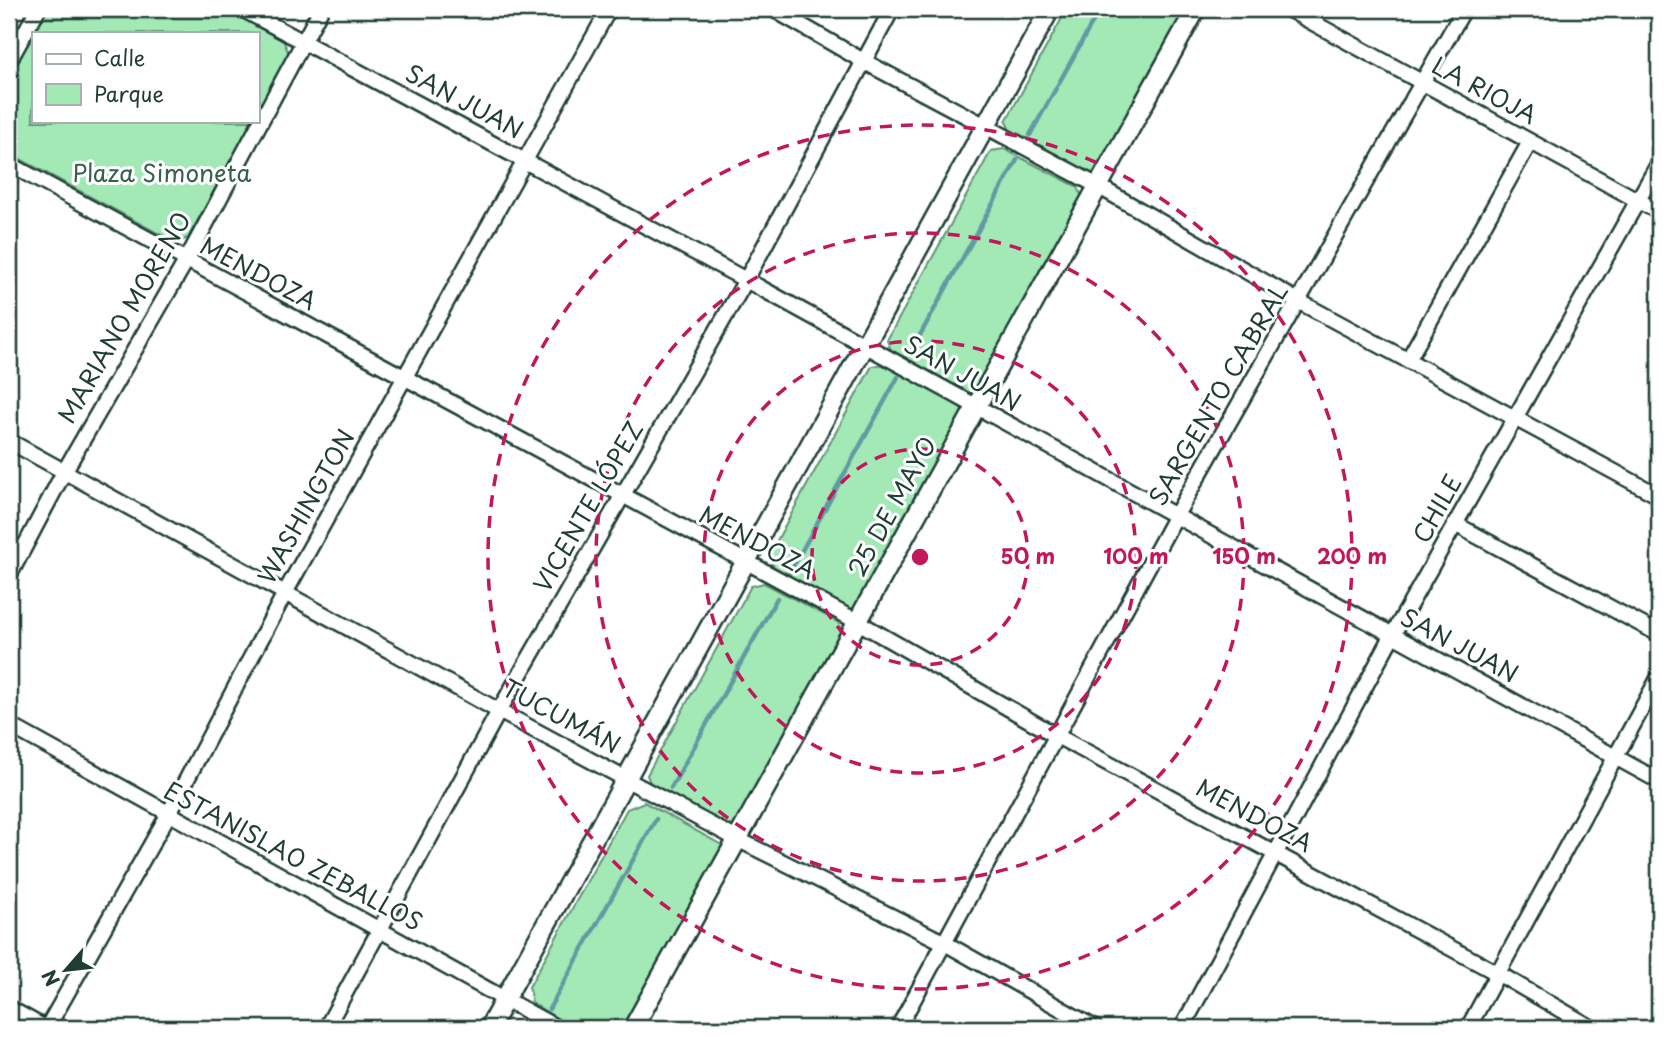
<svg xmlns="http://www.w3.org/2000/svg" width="1668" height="1037" font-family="'Playpen Sans',sans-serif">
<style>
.green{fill:#a3e9b6;stroke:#619375;stroke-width:2}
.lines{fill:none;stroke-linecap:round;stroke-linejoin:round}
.stream{stroke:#609ba2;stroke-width:4.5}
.minor-casing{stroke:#1f3d34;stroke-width:19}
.tertiary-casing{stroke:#1f3d34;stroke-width:23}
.minor{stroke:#fff;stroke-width:14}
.tertiary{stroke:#fff;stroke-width:18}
.ring{fill:none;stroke:#c2185b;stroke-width:3.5;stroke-dasharray:12 9}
.labels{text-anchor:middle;stroke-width:6;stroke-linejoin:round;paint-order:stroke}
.street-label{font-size:24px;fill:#1f3d34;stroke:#fff}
.park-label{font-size:24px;fill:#395f4e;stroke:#fff}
.centre{fill:#c2185b;stroke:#fff;stroke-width:3.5}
.ring-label{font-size:21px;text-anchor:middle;font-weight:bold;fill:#c2185b;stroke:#fff;stroke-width:6;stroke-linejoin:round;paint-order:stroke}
</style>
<rect width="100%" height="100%" fill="#fff"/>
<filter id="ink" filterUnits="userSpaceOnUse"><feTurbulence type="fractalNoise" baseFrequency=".0143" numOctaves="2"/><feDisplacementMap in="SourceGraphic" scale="14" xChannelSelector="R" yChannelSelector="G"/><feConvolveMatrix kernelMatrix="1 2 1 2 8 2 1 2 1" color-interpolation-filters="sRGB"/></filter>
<g filter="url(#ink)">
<path class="green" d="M 46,9 L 228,9 L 283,40 L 289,54 L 257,111 L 257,33 L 33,33 L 33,121 L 252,121 L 188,238 L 176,243 L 9,153 L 9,74 Z
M 1067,9 L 1189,9 L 1097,172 L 1085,174 L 1010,131 L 1006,121 Z
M 1004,149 L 1078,187 L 1083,200 L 978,391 L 966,394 L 891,350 L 887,340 L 991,151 Z
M 885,364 L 959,402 L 964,416 L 859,607 L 848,609 L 773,566 L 769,555 L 872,366 Z
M 764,583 L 838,622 L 843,635 L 738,826 L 726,829 L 651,785 L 647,775 L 751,586 Z
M 644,802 L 722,845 L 723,855 L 627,1028 L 573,1028 L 532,1003 L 529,987 L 627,809 Z"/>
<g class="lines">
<path class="stream" d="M 1030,135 L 1100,9
M 909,355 L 1017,160
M 790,572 L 898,377
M 671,788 L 777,598
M 549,1009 L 656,819"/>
<g class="minor-casing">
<path id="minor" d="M 242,9 L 746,280 L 1659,781
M 773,9 L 865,62 L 1098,186 L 1298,301 L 1659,496
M 1288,9 L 1659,212
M 9,61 L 38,9
M 9,164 L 858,622 L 1057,736 L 1499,974 L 1592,1028
M 1408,360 L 1530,142
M 9,441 L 499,711 L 737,839 L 943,942 L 1095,1028
M 1455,524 L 1659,634
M 9,576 L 64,472 L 186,261 L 321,9
M 9,725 L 557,1028
M 9,1008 L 45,1028
M 47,1028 L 168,815 L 285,593 L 609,9
M 326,1028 L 499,711 L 746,280 L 892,9
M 898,1028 L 1175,517 L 1464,9
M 1182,1028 L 1392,636 L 1659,163
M 1468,1028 L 1659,677"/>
</g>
<g class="tertiary-casing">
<path id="tertiary" d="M 489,1028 L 1050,9
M 633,1028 L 1196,9"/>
</g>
<use href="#minor" class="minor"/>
<use href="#tertiary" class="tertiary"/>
</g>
</g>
<g class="ring">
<circle cx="920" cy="557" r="108"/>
<circle cx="920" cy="557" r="216"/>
<circle cx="920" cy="557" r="324"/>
<circle cx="920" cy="557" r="432"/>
</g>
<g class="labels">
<g class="street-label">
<text transform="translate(1484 91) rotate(28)" y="8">LA RIOJA</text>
<text transform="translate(464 102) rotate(28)" y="8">SAN JUAN</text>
<text transform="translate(258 274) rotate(28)" y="8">MENDOZA</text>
<text transform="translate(125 318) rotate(-60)" y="8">MARIANO MORENO</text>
<text transform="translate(962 374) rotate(29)" y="8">SAN JUAN</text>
<text transform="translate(1219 395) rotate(-60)" y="8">SARGENTO CABRAL</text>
<text transform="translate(307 507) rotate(-61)" y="8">WASHINGTON</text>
<text transform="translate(589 507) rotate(-60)" y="8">VICENTE LÓPEZ</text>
<text transform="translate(893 507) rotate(-61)" y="8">25 DE MAYO</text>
<text transform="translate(1438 509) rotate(-61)" y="8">CHILE</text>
<text transform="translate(757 543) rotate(28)" y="8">MENDOZA</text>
<text transform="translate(1459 646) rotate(28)" y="8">SAN JUAN</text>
<text transform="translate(561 717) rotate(28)" y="8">TUCUMÁN</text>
<text transform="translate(1254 816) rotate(28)" y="8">MENDOZA</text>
<text transform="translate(293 857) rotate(28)" y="8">ESTANISLAO ZEBALLOS</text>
</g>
<g class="park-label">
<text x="162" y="182">Plaza Simoneta</text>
</g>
</g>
<circle cx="920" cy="557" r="10" class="centre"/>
<g class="ring-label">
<text x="1028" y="564">50 m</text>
<text x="1136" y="564">100 m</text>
<text x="1244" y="564">150 m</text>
<text x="1352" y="564">200 m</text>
</g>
<rect width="1668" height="1037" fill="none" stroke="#fff" stroke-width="35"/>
<rect x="18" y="18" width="1633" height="1002" fill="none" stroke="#1f3d34" stroke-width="2.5" filter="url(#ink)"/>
<rect x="32" y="32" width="228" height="91" fill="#ffffff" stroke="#a5b1ae" stroke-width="2"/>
<rect x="46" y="54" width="35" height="10" fill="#ffffff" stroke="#a5b1ae" stroke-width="2"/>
<text x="94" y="66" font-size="21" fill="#1f3d34">Calle</text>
<rect x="46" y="84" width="35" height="21" fill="#a3e9b6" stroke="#a5b1ae" stroke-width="2"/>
<text x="94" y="102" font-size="21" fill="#1f3d34">Parque</text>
<g transform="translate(66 970) rotate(242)" stroke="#ffffff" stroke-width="5" paint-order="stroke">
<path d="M0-5L12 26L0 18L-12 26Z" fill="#1f3d34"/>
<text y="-10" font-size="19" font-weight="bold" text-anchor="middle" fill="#1f3d34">N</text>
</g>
</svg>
